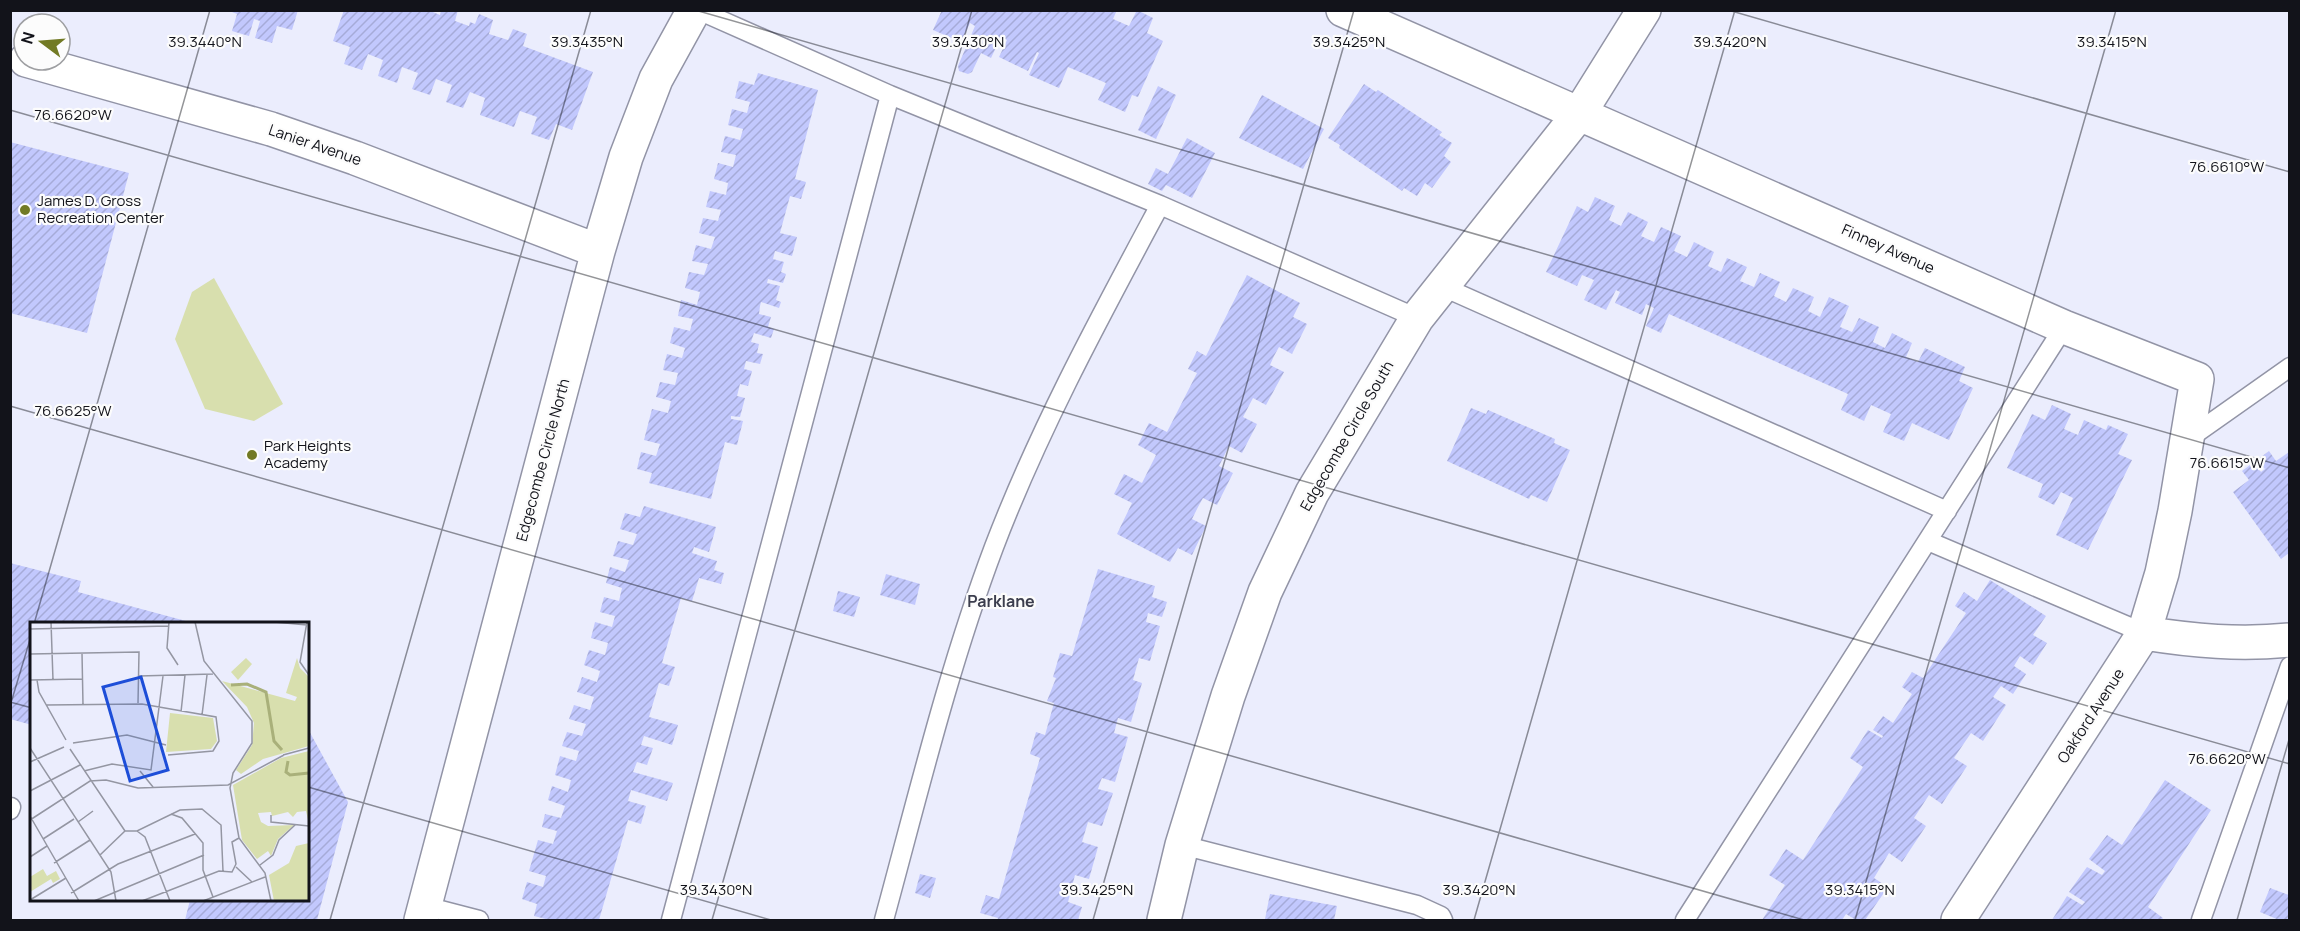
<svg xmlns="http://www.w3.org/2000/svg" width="2300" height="931" font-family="Manrope,sans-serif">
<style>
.green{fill:#d8dfae}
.building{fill:url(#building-hatch)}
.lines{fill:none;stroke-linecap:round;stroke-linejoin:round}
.lane-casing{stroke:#9294a6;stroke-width:21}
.street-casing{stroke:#9294a6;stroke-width:36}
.lane{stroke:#fff;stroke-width:18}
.street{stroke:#fff;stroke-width:33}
.ticks{fill:none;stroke:#12131a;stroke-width:1.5;stroke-opacity:0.45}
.poi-dot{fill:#727a24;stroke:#fcfcfc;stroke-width:2}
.labels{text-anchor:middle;stroke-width:4.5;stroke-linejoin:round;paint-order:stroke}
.street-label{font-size:15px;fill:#12131a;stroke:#fcfcfc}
.poi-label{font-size:15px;fill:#12131a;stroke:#fcfcfc;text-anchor:start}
.neighbourhood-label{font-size:16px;font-weight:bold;fill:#3c3e4e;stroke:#fcfcfc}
.inset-river{fill:none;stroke:#a9b07a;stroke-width:3}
.inset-road{fill:none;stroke:#9496a2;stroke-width:1.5}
.view{fill:#1d4ed8;fill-opacity:0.15;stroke:#1d4ed8;stroke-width:3}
.inset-edge{fill:none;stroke:#12131a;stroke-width:3}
.ticks-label{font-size:15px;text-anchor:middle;fill:#12131a;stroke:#fcfcfc;stroke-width:4.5;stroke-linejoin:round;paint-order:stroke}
</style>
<defs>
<pattern id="building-hatch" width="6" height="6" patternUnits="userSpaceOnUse" patternTransform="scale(1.5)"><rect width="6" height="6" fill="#c2c8fd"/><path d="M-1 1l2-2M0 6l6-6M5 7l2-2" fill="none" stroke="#a6abd8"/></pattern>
</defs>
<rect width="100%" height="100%" fill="#ebedfd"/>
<path class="green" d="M 214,278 L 283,404 L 254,421 L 205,409 L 175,339 L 192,292 Z"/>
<path class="building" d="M 227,10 L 298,10 L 292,30 L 277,26 L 272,43 L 255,38 L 260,21 L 254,19 L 249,36 L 232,31 L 237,14 Z
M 344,10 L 428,10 L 440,15 L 441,10 L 458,10 L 455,21 L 469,26 L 470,22 L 475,24 L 479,14 L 493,20 L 489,34 L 508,40 L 513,29 L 527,34 L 523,46 L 593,72 L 572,130 L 556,124 L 549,140 L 531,134 L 537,117 L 520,111 L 514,127 L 480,115 L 485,98 L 470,92 L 463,108 L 446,102 L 452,85 L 436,79 L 430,95 L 412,89 L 418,73 L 402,67 L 397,83 L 378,76 L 383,60 L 368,54 L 362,70 L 344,64 L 350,47 L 333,41 Z
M 942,10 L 1117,10 L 1113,19 L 1129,26 L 1137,10 L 1153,18 L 1147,33 L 1163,41 L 1138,97 L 1132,95 L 1125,112 L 1098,100 L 1106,83 L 1068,67 L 1059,88 L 1029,75 L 1039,53 L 1037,52 L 1028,71 L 999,57 L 1007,40 L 1001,37 L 991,58 L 981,53 L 972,72 L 968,74 L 959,71 L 958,66 L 975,26 L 970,23 L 961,42 L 933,30 Z
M 758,73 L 818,90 L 795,179 L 806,182 L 801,199 L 790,196 L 780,233 L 797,237 L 792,256 L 775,251 L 773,259 L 784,262 L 781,272 L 786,274 L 783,283 L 768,279 L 767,283 L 780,286 L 776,300 L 781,302 L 779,308 L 761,302 L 760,306 L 759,314 L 771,317 L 768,327 L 774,329 L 771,338 L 754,333 L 751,342 L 759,344 L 757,353 L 763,354 L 760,364 L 746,361 L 744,369 L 752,371 L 748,386 L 740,384 L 737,396 L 745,398 L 740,417 L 731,416 L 731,419 L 743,421 L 737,445 L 725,442 L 711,499 L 649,483 L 652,473 L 637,469 L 641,452 L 656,456 L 660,444 L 644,440 L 652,409 L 668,413 L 671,401 L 656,397 L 660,382 L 675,385 L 678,373 L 663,370 L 667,354 L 682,358 L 685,348 L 670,343 L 674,327 L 690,331 L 693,319 L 678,316 L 681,300 L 697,305 L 700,292 L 685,288 L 689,272 L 704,275 L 708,264 L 692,261 L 696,245 L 711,249 L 715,237 L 699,233 L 703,218 L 718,221 L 721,210 L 706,207 L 710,191 L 726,195 L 728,183 L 714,179 L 718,163 L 733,167 L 736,155 L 721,152 L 725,136 L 740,140 L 743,129 L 728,125 L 732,109 L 747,113 L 750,102 L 735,98 L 739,81 L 754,85 Z
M 1364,84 L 1376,92 L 1378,90 L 1442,132 L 1439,135 L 1452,143 L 1444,156 L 1451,162 L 1432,188 L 1425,183 L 1417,196 L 1404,188 L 1402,191 L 1339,148 L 1340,145 L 1328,138 Z
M 1158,86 L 1176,95 L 1156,139 L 1138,130 Z
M 1262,95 L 1324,129 L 1303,169 L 1239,138 Z
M 1187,138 L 1215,153 L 1192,198 L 1166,185 L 1162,191 L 1148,184 L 1156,168 L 1168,174 Z
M 10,142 L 129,173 L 87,333 L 10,313 Z
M 1595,197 L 1615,206 L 1609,220 L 1621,226 L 1628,212 L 1648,222 L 1641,236 L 1654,242 L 1661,227 L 1681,236 L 1674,251 L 1687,257 L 1694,242 L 1714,252 L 1708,266 L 1721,272 L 1727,258 L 1747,267 L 1740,281 L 1754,287 L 1760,273 L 1780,282 L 1774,296 L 1786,302 L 1793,288 L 1814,297 L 1808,311 L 1820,317 L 1829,297 L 1849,306 L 1840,327 L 1852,332 L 1859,318 L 1879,327 L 1873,342 L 1885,348 L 1892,333 L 1912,343 L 1906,357 L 1918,362 L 1925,348 L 1965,367 L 1959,381 L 1973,388 L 1949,440 L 1912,423 L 1904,441 L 1883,432 L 1891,414 L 1871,405 L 1864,421 L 1841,410 L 1848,394 L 1669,314 L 1661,333 L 1646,326 L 1654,308 L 1646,304 L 1642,315 L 1615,303 L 1620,292 L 1616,290 L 1606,310 L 1584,300 L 1594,280 L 1582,275 L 1577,286 L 1546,272 L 1577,206 L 1588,212 Z
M 1247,275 L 1300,303 L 1293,317 L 1307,324 L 1292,354 L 1279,347 L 1274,356 L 1270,365 L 1284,372 L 1266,405 L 1253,398 L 1243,417 L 1257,424 L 1242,453 L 1229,446 L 1219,466 L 1233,473 L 1217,505 L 1203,498 L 1198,507 L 1192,519 L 1206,526 L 1192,555 L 1178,548 L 1170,562 L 1117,534 L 1132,503 L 1114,494 L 1124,474 L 1142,483 L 1156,455 L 1138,445 L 1149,423 L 1167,432 L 1197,373 L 1188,369 L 1197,351 L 1206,356 Z
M 2052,405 L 2071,414 L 2064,429 L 2078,435 L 2084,420 L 2106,430 L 2108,425 L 2128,434 L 2118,454 L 2132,460 L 2088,550 L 2056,535 L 2073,498 L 2061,492 L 2054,505 L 2038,497 L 2043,484 L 2007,468 L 2032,414 L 2045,420 Z
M 1471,408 L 1486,414 L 1488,410 L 1555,439 L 1554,443 L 1570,450 L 1547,502 L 1531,495 L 1529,499 L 1447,461 Z
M 2269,451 L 2276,461 L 2289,452 L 2289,553 L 2281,559 L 2233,492 L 2249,480 L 2242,471 L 2254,462 L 2261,472 L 2265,469 L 2257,460 Z
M 644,506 L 716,527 L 709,552 L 694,547 L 692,553 L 717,561 L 714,570 L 724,573 L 721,584 L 699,578 L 692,601 L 681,598 L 662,663 L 675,667 L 669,686 L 659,683 L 649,717 L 678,725 L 672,745 L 644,736 L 641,745 L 653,748 L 647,765 L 637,762 L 633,772 L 673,783 L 667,801 L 631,790 L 628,801 L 646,806 L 641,824 L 628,820 L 599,920 L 550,920 L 534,916 L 537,904 L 522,899 L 527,882 L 543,887 L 546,876 L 529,871 L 538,840 L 553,844 L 557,831 L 542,827 L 545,814 L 561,818 L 565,806 L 548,800 L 552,786 L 568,792 L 571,780 L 555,775 L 560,756 L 576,761 L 579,751 L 562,746 L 567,732 L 582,736 L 586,724 L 569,719 L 574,705 L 590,710 L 594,697 L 577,692 L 582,677 L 597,682 L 600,671 L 584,665 L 589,650 L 605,655 L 608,643 L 591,638 L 595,622 L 612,627 L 615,616 L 600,612 L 604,597 L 619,601 L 622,588 L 606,583 L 610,567 L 625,572 L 629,560 L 613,556 L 618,541 L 633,545 L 637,534 L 620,529 L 625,513 L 640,517 Z
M 10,563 L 81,581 L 78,592 L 197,624 L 32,624 L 32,725 L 10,719 Z
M 1098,569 L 1155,586 L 1152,597 L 1167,602 L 1162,617 L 1148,613 L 1146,622 L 1160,626 L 1150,661 L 1139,658 L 1133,680 L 1142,683 L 1131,722 L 1118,718 L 1114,733 L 1128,737 L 1115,782 L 1102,778 L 1101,780 L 1098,789 L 1113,793 L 1102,826 L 1088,822 L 1082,842 L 1098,847 L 1089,879 L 1075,875 L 1068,902 L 1082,907 L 1078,920 L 997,920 L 998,918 L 980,913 L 986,895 L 999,899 L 1040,758 L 1030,754 L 1036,732 L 1045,735 L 1054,703 L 1047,701 L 1056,678 L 1053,677 L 1060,653 L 1072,656 Z
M 886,574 L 920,584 L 915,605 L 880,595 Z
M 1990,580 L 2046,616 L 2033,635 L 2047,643 L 2033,665 L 2020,656 L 2014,666 L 2026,674 L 2013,694 L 2001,686 L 1993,697 L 2006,705 L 1983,741 L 1971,733 L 1954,758 L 1967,766 L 1942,804 L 1929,795 L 1914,818 L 1926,826 L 1902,862 L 1889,853 L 1874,878 L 1888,887 L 1865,920 L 1856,920 L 1846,914 L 1842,920 L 1762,920 L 1785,885 L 1769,875 L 1786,849 L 1803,860 L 1863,767 L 1850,758 L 1868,730 L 1882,738 L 1883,736 L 1873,730 L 1883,716 L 1893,723 L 1912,694 L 1902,687 L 1912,672 L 1923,678 L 1966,613 L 1955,606 L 1964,592 L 1977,601 Z
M 838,591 L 860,597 L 854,617 L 833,611 Z
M 308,729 L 348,802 L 317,920 L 185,920 L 190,900 L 308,900 Z
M 2165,780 L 2211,810 L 2148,907 L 2163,918 L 2161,920 L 2052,920 L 2067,896 L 2082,905 L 2085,902 L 2069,892 L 2087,867 L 2102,875 L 2105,871 L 2089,859 L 2107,835 L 2122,845 Z
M 920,874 L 936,878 L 930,898 L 915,893 Z
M 2270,888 L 2289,895 L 2289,920 L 2279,920 L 2260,912 Z
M 1270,894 L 1337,906 L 1334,920 L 1265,919 Z"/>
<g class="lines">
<g class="lane-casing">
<path id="lane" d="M 698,10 L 890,95 L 1160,205 L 1417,318
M 1441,286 L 1947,511
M 2188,439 L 2290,367
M 1928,541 L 2144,633
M 10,810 L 11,807
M 1182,845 L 1417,905 L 1441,916 L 1443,920
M 425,906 L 479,920
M 671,920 L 890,95
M 884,920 C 918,795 948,669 994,547 C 1039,429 1100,317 1160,205
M 1685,920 L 2064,327
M 2201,920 L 2290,666"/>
</g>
<g class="street-casing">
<path id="street" d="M 1343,10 L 2064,327 L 2197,379 L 2175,511 L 2162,573 L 2144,633 L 1958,920
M 26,60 L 271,129 L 355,158 L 598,251
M 2144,633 C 2194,641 2240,645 2290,640
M 421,920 L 598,251 L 626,157 L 656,79 L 694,10
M 1164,920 L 1182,845 L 1228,696 L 1265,592 L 1312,493 L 1417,318 L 1579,114 L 1644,10"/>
</g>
<use href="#lane" class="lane"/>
<use href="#street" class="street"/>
</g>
<path class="ticks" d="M 695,10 L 2290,468M 1728,10 L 2290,172M 10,110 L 2290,764M 10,406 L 1804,920M 34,624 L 210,10M 10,702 L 32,708M 10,706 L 32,633M 308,787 L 771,920M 330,920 L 591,10M 712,920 L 972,10M 1093,920 L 1354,10M 1474,920 L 1735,10M 1855,920 L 2116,10M 2237,920 L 2290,736"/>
<g class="poi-dot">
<circle cx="25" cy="210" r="6"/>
<circle cx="252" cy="455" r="6"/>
</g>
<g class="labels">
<g class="street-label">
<text transform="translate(315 145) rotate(19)" y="5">Lanier Avenue</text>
<text transform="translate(1888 249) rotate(24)" y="5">Finney Avenue</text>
<text transform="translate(1347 436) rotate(-60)" y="5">Edgecombe Circle South</text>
<text transform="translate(543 460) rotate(-75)" y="5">Edgecombe Circle North</text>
<text transform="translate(2091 716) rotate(-57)" y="5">Oakford Avenue</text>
</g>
<g class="poi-label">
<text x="37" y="206">James D. Gross<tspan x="37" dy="17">Recreation Center</tspan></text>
<text x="264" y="451">Park Heights<tspan x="264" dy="17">Academy</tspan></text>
</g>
<g class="neighbourhood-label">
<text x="1001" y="607">Parklane</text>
</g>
</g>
<g transform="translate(30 622)">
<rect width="279" height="279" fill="#ebedfd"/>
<path d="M 216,36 L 222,42 L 208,58 L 201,50 ZM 267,36 L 270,46 L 279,55 L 279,124 L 233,137 L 211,152 L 206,148 L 222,123 L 224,101 L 217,85 L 192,59 L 265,79 L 267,75 L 256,71 ZM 140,91 L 183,96 L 187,119 L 181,127 L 136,130 ZM 279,129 L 279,202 L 276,189 L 267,190 L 263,195 L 258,190 L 242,194 L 241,190 L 228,191 L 231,200 L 238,204 L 264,203 L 248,217 L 241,234 L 238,229 L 227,237 L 212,218 L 203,163 L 251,136 ZM 279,221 L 279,279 L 244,279 L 239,253 L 259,241 L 266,224 ZM 13,247 L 17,254 L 26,249 L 30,257 L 23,261 L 21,257 L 0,270 L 0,255 Z" fill="#d8dfae"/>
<path class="inset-river" d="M 201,63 L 217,62 L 236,70 L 244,119 L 252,128M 258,139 L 256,150 L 260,153 L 279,151"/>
<path class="inset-road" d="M 21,0 L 23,58M 139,0 L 137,26 L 148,43M 165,0 L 174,39 L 222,99 L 222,121 L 203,151 L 200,166 L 209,216 L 235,251 L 241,279M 244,0 L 277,3M 277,0 L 270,40 L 279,53M 0,7 L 139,4M 52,31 L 53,83M 0,32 L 109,30 L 108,81M 109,54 L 183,52M 0,58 L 53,57M 7,58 L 9,70 L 36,118M 16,83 L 112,82 L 186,95 L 189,119 L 183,129 L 138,133M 151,90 L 155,53M 172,93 L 177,53M 43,121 L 97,113 L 136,123M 0,126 L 81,250 L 86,279M 40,127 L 95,209M 253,133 L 279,126M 0,140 L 34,125M 54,149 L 82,142 L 121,148 L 133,54M 110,149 L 123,165M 0,169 L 50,143M 141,192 L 152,196 L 173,221 L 173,248 L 183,275M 241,193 L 241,200 L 279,204M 0,194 L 49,279M 0,198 L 60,159 L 76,158 L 108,166 L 198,163 L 254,133M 48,200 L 63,189M 107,209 L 115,215 L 140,279M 13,217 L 44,197M 70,233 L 95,209 L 107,209 L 150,188 L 172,187 L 191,203 L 193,249M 0,235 L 17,224M 24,241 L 60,218M 230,243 L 243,233 L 249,218 L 265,203M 206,245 L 222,260M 41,271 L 88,242 L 165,212M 0,278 L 36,256M 64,279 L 174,233M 112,279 L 189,249 L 202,250 L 206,242 L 202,220 L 209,216M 173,279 L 235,255"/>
<path class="view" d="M 111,55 L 138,148 L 100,159 L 73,65 Z"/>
<rect width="279" height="279" class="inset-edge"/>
</g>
<g class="ticks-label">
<text x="205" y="47">39.3440°N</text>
<text x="587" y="47">39.3435°N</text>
<text x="968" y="47">39.3430°N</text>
<text x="1349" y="47">39.3425°N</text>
<text x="1730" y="47">39.3420°N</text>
<text x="2112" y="47">39.3415°N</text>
<text x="73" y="120">76.6620°W</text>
<text x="2227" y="172">76.6610°W</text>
<text x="73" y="416">76.6625°W</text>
<text x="2227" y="468">76.6615°W</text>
<text x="2227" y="764">76.6620°W</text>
<text x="716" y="895">39.3430°N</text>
<text x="1097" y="895">39.3425°N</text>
<text x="1479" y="895">39.3420°N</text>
<text x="1860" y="895">39.3415°N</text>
</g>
<rect width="2300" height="931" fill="none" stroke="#12131a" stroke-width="24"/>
<g transform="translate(42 42) rotate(286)"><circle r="28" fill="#fcfcfc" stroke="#9e9fa2" stroke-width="1.5"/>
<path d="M0-4.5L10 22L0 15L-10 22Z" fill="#727a24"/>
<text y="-9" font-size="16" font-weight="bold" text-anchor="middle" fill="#12131a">N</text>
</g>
</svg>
